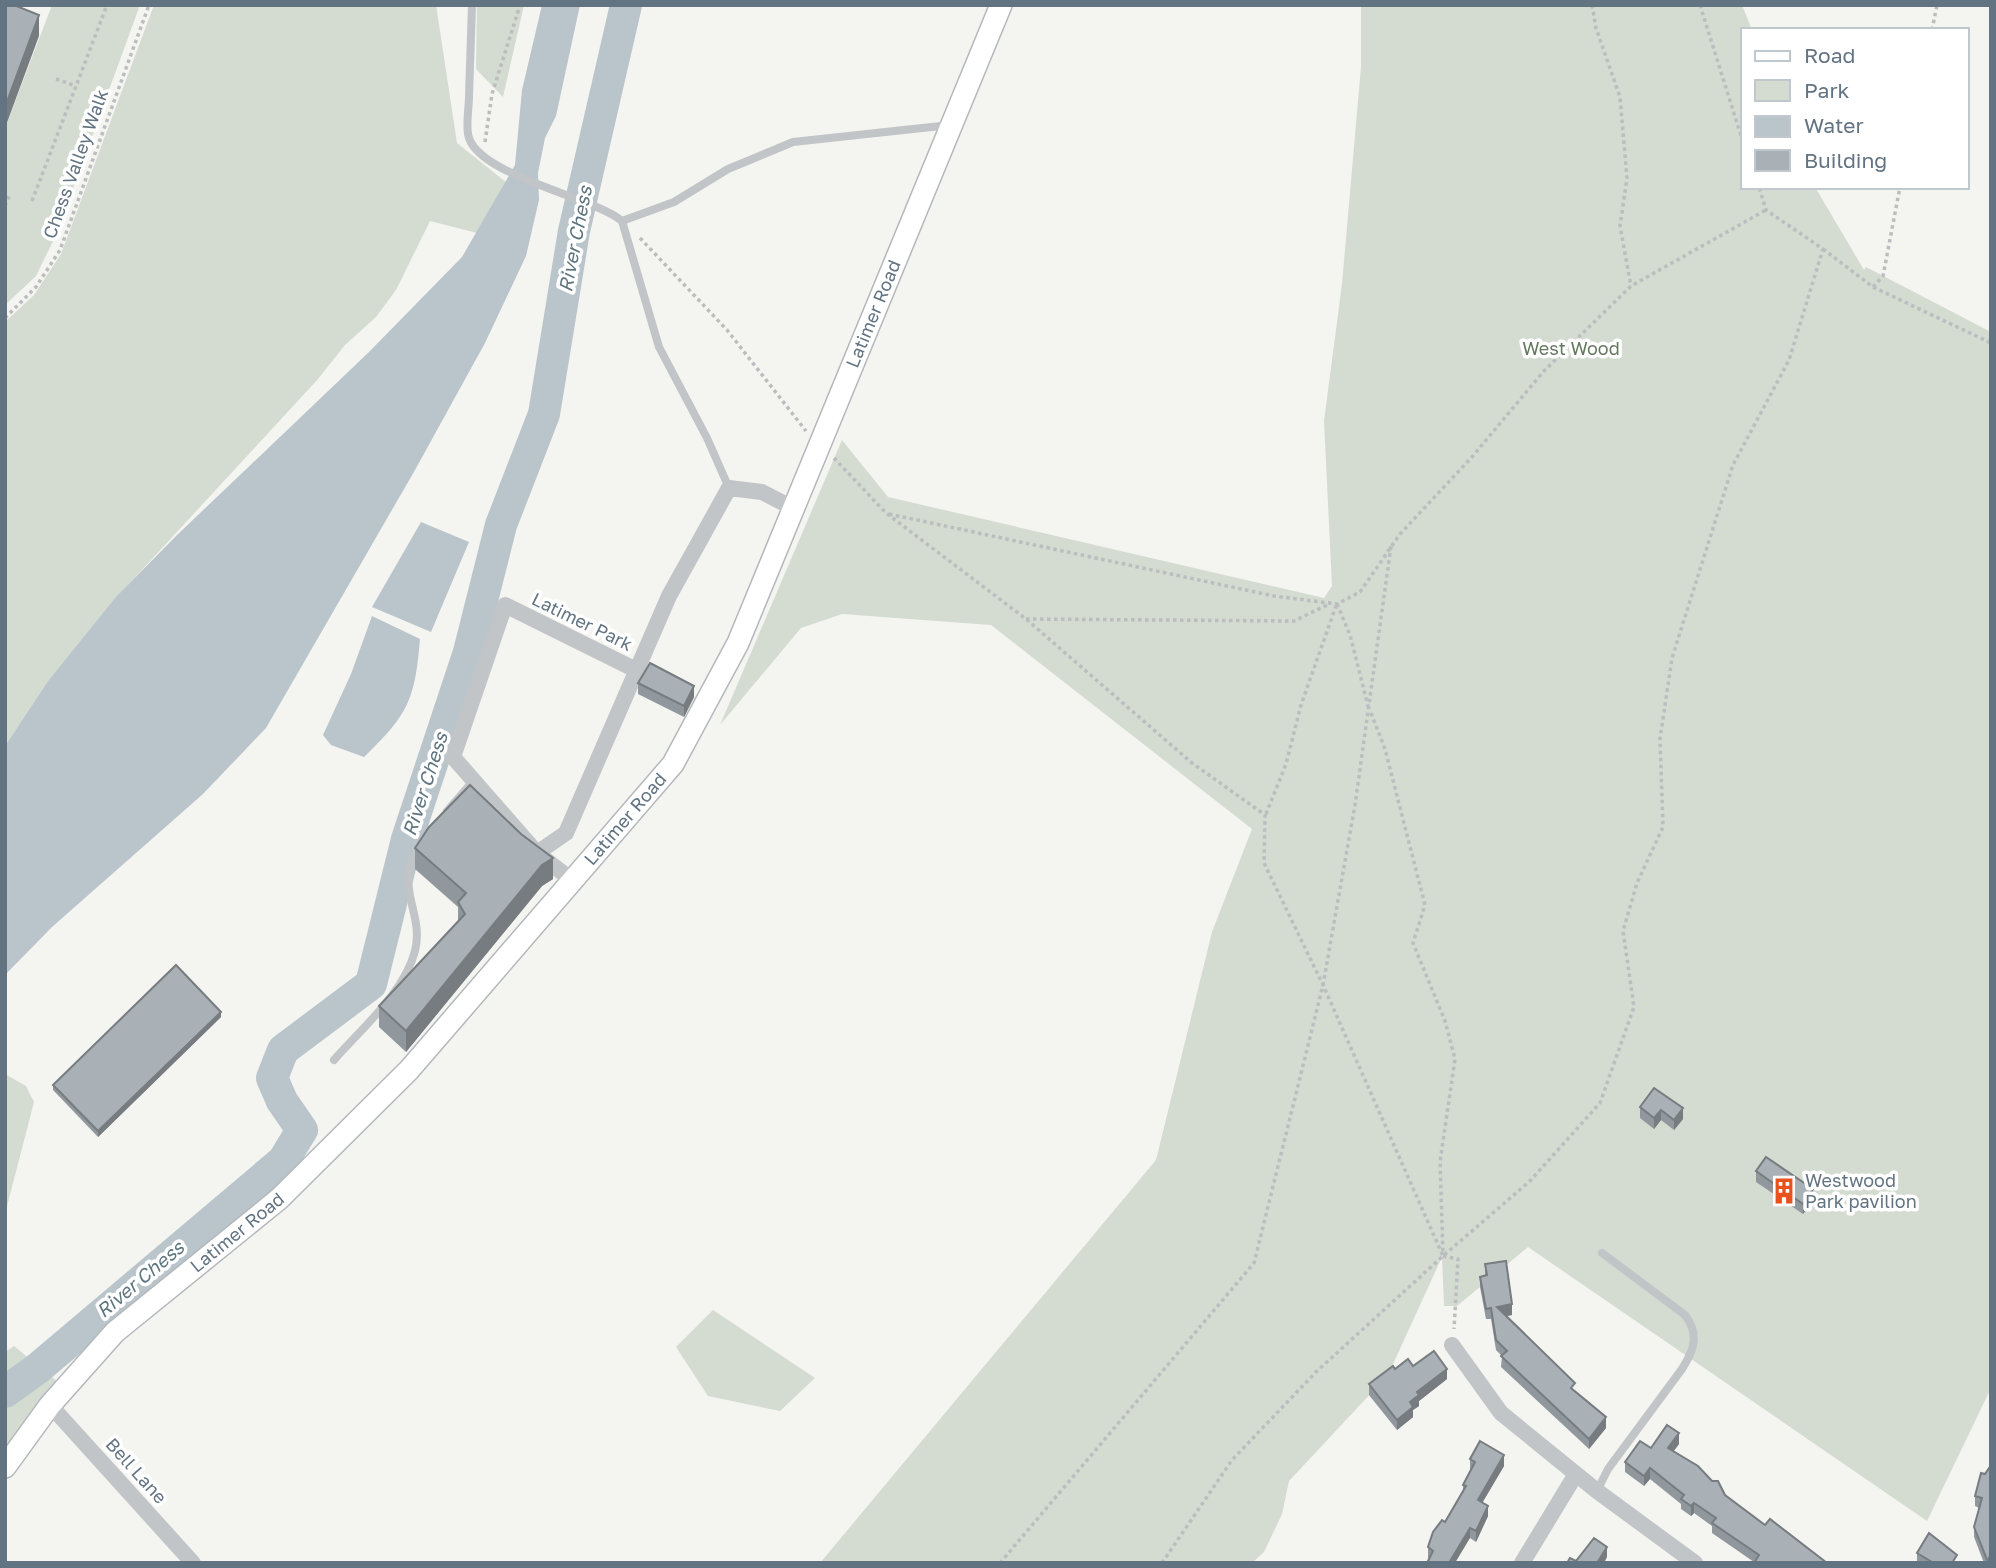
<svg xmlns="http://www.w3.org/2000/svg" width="1996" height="1568" font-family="'Golos Text',sans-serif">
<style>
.green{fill:#d4dbd1}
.water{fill:#bac5cb}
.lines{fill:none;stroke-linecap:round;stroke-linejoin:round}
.river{stroke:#bac5cb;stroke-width:32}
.secondary-casing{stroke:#b3b8bd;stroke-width:24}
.path{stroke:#bbbdbf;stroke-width:3.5;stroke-dasharray:3.5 3.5;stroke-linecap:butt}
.lane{stroke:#c1c5c8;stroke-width:8}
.street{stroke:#c1c5c8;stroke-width:16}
.secondary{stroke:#fff;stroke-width:21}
.wall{fill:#91989d}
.shaded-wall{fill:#767c7f}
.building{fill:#a9b1b6;stroke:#767c7f;stroke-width:2}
.labels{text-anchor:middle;stroke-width:7;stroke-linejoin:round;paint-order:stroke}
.street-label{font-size:18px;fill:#627382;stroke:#fff}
.park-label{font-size:18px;fill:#657961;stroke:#fff}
.poi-label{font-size:18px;fill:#627382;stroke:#fff;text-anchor:start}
.water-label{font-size:19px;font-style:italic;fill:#5e757f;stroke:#fff}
</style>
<rect width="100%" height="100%" fill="#f4f4f0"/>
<path class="green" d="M 52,5 L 140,5 L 56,235 L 36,276 L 5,305 L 5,128 Z
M 154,5 L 436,5 L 457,143 L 507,183 L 477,233 L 430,221 L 396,290 L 376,317 L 345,345 L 318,379 L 116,598 L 48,681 L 5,746 L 5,322 L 34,295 L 61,254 Z
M 477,5 L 524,5 L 503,97 L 476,69 Z
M 1361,5 L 1742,5 L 1752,30 L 1742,30 L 1742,187 L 1815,187 L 1864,270 L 1866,267 L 1991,332 L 1991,1388 L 1927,1521 L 1528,1247 L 1457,1306 L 1444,1306 L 1442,1257 L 1388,1375 L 1289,1481 L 1282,1514 L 1264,1552 L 1252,1563 L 820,1563 L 1156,1160 L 1212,932 L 1252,829 L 991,625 L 842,614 L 801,628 L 720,725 L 842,440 L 888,497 L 1324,598 L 1332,586 L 1324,421 L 1342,284 L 1361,67 Z
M 5,1074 L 26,1086 L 34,1102 L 5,1214 Z
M 713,1310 L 815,1378 L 780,1411 L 708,1396 L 676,1347 Z
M 14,1346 L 58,1382 L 5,1454 L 5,1352 Z"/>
<path class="water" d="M 542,5 L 580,5 L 556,116 L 545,138 L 538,173 L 539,200 L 526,256 L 485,343 L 415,470 L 266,728 L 203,794 L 52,927 L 5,975 L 5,746 L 48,681 L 116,597 L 176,536 L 369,352 L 462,257 L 515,165 L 522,90 Z
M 421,522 L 469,542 L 431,632 L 372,607 Z
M 372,616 L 420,639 C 415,700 408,715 364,757 L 331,745 L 323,735 L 351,674 Z"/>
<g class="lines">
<path class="river" d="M 5,1392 L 37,1369 L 283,1161 L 302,1130 L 282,1101 L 272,1078 L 283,1050 L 371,984 L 407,839 L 469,652 L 501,525 L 544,414 L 574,231 L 626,5"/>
<g class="secondary-casing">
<g id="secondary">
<path id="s1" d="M 5,1467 L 50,1405 L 115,1332 L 279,1199 L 409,1070 L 673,764 L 738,643 L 1001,5"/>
</g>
</g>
<path class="path" d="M 1592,5 L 1596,28 L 1620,97 L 1627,178 L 1620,226 L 1631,286
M 1700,5 L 1742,139
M 1932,30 L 1937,5
M 56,79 L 76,86
M 485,142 L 492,94 L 520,5
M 32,201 L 107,5
M 5,206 L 9,196
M 640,238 L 727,330 L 806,431
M 1823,249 L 1873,287 L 1991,343
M 1873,287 L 1883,276 L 1900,187
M 5,318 L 36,287 L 60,250 L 149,5
M 834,458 L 886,513 L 1026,619 L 1192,763 L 1265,815 L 1264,863 L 1323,985 L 1443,1256
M 889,514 L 1274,596 L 1337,604 L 1360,592 L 1400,534 L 1472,457 L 1543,372 L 1631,286 L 1766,210
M 1337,604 L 1350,635 L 1368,706
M 1026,619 L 1294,621 L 1329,604
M 1371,713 L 1385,749 L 1425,905 L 1413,943 L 1445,1021 L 1455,1059 L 1440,1162 L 1443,1253
M 1266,814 L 1286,764 L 1301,705 L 1336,606
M 1443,1256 L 1458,1259 L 1454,1329
M 1000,1563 L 1254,1263 L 1323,985 L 1355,805 L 1391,546
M 1162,1563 L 1232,1460 L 1316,1372 L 1443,1256 L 1530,1181 L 1600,1103 L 1634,1007 L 1623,931 L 1637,883 L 1663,827 L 1660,739 L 1672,658 L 1733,465 L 1789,360 L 1823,249 L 1766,210 L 1759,187"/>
<path class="lane" d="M 472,5 C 471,36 470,66 469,96 C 469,108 466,122 468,134 C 474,175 592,196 622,221 L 659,347 L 707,438 L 729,488
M 622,221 L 674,202 L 728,169 L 793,142 L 950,125
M 447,811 L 473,781
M 334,1060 C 362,1028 404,993 415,951 C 425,911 391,886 421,846
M 1597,1491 L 1608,1469 L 1682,1369 C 1694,1350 1700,1335 1685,1315 L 1602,1253"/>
<path class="street" d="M 636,670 L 505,605 L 453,757 L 537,853 L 566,833 L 669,596 L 729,488 L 762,492 L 793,508
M 537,853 L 573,881
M 1452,1345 L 1501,1413 L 1597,1491 L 1695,1563
M 50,1405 L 193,1563
M 1522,1563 L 1576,1474"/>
<use href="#secondary" class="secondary"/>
</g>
<path class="wall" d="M 638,683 L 694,697 L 684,717 L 638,694 Z
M 415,848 L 553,879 L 542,886 L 406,1052 L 379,1027 L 379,1006 L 458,922 L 458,907 L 415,869 Z
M 221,1017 L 98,1137 L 53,1090 L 53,1085 Z
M 1654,1088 L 1683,1119 L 1674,1130 L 1661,1120 L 1654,1129 L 1640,1118 L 1640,1107 Z
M 1756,1171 L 1813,1200 L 1803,1214 L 1756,1182 Z
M 1485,1264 L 1512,1315 L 1506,1316 L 1575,1392 L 1606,1428 L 1589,1449 L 1501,1367 L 1502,1356 L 1496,1350 L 1491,1319 L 1486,1319 L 1480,1287 L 1480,1277 L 1485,1276 Z
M 1413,1366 L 1447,1379 L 1419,1401 L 1419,1406 L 1413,1410 L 1413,1417 L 1397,1430 L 1369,1395 L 1369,1384 L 1395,1369 Z
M 1679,1444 L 1673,1451 L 1725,1495 L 1765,1525 L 1827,1563 L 1754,1562 L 1712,1533 L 1712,1526 L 1694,1513 L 1691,1516 L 1681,1509 L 1681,1504 L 1650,1479 L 1644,1486 L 1625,1472 L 1625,1462 L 1651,1448 Z
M 1470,1459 L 1504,1466 L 1482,1503 L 1488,1516 L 1476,1542 L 1470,1538 L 1429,1559 L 1428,1558 L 1428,1547 L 1445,1522 L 1463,1491 L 1463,1485 L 1471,1470 L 1470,1469 Z
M 1991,1465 L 1991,1563 L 1984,1563 L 1974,1537 L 1974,1527 L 1979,1508 L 1975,1506 L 1975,1496 L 1985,1474 Z
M 1917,1553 L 1957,1563 L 1917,1563 Z"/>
<path class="shaded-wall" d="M 39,15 L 39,36 L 5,128 L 5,107 Z
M 694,686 L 694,697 L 684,717 L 684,706 Z
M 553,858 L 553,879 L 542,886 L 406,1052 L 406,1031 L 542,865 Z
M 221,1012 L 221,1017 L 98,1137 L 98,1131 Z
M 1683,1108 L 1683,1119 L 1674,1130 L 1674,1120 Z
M 1661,1110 L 1661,1120 L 1654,1129 L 1654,1118 Z
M 1813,1189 L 1813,1200 L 1803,1214 L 1803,1204 Z
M 1512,1304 L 1512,1315 L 1497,1318 L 1497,1307 Z
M 1447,1369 L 1447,1379 L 1419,1401 L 1419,1406 L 1413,1410 L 1413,1417 L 1397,1430 L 1397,1420 L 1417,1392 Z
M 1606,1417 L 1606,1428 L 1589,1449 L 1589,1439 Z
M 1679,1433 L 1679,1444 L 1668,1459 L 1668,1448 Z
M 1504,1455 L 1504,1466 L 1478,1510 L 1478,1500 Z
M 1650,1468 L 1650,1479 L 1644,1486 L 1644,1476 Z
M 1694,1503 L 1694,1513 L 1691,1516 L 1691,1506 Z
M 1488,1506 L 1488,1516 L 1476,1542 L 1476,1531 Z
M 1470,1528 L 1470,1538 L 1455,1563 L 1449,1563 Z
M 1607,1547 L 1607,1557 L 1604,1563 L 1597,1563 Z"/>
<path class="building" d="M 5,5 L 14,5 L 39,15 L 5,107 Z
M 650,663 L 694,686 L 684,706 L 638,683 Z
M 470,785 L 521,834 L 553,858 L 542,865 L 406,1031 L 379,1006 L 465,914 L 458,902 L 466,893 L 415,848 L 429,827 Z
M 176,965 L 221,1012 L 98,1131 L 53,1085 Z
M 1654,1088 L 1683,1108 L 1674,1120 L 1661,1110 L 1654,1118 L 1640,1107 Z
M 1766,1157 L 1813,1189 L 1803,1204 L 1756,1171 Z
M 1506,1261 L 1512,1304 L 1497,1307 L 1575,1383 L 1571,1388 L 1606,1417 L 1589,1439 L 1501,1356 L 1507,1351 L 1496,1340 L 1491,1308 L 1486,1309 L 1480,1277 L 1487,1275 L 1485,1264 Z
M 1434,1351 L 1447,1369 L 1417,1392 L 1419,1395 L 1410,1402 L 1413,1407 L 1397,1420 L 1369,1384 L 1393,1366 L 1395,1369 L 1408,1359 L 1413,1366 Z
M 1667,1425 L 1679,1433 L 1668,1448 L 1698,1466 L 1712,1481 L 1718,1481 L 1725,1495 L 1765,1525 L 1770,1519 L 1827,1563 L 1754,1563 L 1759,1555 L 1712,1523 L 1716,1518 L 1694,1503 L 1691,1506 L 1681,1499 L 1684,1495 L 1650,1468 L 1644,1476 L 1625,1462 L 1640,1441 L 1651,1448 Z
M 1480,1441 L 1504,1455 L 1478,1500 L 1488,1506 L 1476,1531 L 1470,1528 L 1449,1563 L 1427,1563 L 1433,1551 L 1428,1547 L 1433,1532 L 1442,1520 L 1445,1522 L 1466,1486 L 1463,1485 L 1475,1462 L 1470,1459 Z
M 1991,1465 L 1991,1557 L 1990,1555 L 1988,1562 L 1974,1527 L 1982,1498 L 1975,1496 L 1981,1473 L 1985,1474 Z
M 1929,1533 L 1957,1555 L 1952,1563 L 1932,1563 L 1932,1562 L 1917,1553 Z
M 1594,1538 L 1607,1547 L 1597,1563 L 1567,1563 L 1570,1558 L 1576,1561 Z"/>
<defs>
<g id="building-bare" transform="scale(2.1)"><path d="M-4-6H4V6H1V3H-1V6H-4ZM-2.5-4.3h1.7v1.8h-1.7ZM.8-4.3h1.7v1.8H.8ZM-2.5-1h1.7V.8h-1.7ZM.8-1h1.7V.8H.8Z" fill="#e7521c" stroke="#fff" stroke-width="2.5" paint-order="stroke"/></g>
</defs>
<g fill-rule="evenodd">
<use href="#building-bare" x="1784" y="1191"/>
</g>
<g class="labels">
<g class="street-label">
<text transform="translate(76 164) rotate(-70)" y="6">Chess Valley Walk</text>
<text dy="6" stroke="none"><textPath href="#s1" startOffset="1466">Latimer Road</textPath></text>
<text transform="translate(582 622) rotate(26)" y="6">Latimer Park</text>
<text dy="6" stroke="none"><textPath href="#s1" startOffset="900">Latimer Road</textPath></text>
<text dy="6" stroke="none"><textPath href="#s1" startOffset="332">Latimer Road</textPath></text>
<text transform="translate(136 1471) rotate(48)" y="6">Bell Lane</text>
</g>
<g class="park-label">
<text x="1571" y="355">West Wood</text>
</g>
<g class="poi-label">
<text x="1805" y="1187">Westwood<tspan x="1805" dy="21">Park pavilion</tspan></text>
</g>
<g class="water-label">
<text transform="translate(575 239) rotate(-79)" y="7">River Chess</text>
<text transform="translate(425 784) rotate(-72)" y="7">River Chess</text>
<text transform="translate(140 1279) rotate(-40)" y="7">River Chess</text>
</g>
</g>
<rect width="1996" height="1568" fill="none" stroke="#627382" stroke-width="14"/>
<rect x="1741" y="28" width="228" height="161" fill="#ffffff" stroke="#c0c7cd" stroke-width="2"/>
<rect x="1755" y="51" width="35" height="10" fill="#ffffff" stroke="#c0c7cd" stroke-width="2"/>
<text x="1804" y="63" font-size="21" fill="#627382">Road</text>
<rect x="1755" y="80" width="35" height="21" fill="#d4dbd1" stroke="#c0c7cd" stroke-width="2"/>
<text x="1804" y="98" font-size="21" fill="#627382">Park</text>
<rect x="1755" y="116" width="35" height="21" fill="#bac5cb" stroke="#c0c7cd" stroke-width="2"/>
<text x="1804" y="133" font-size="21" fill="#627382">Water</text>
<rect x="1755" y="150" width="35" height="21" fill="#a9b1b6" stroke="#c0c7cd" stroke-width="2"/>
<text x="1804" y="168" font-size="21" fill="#627382">Building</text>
</svg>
